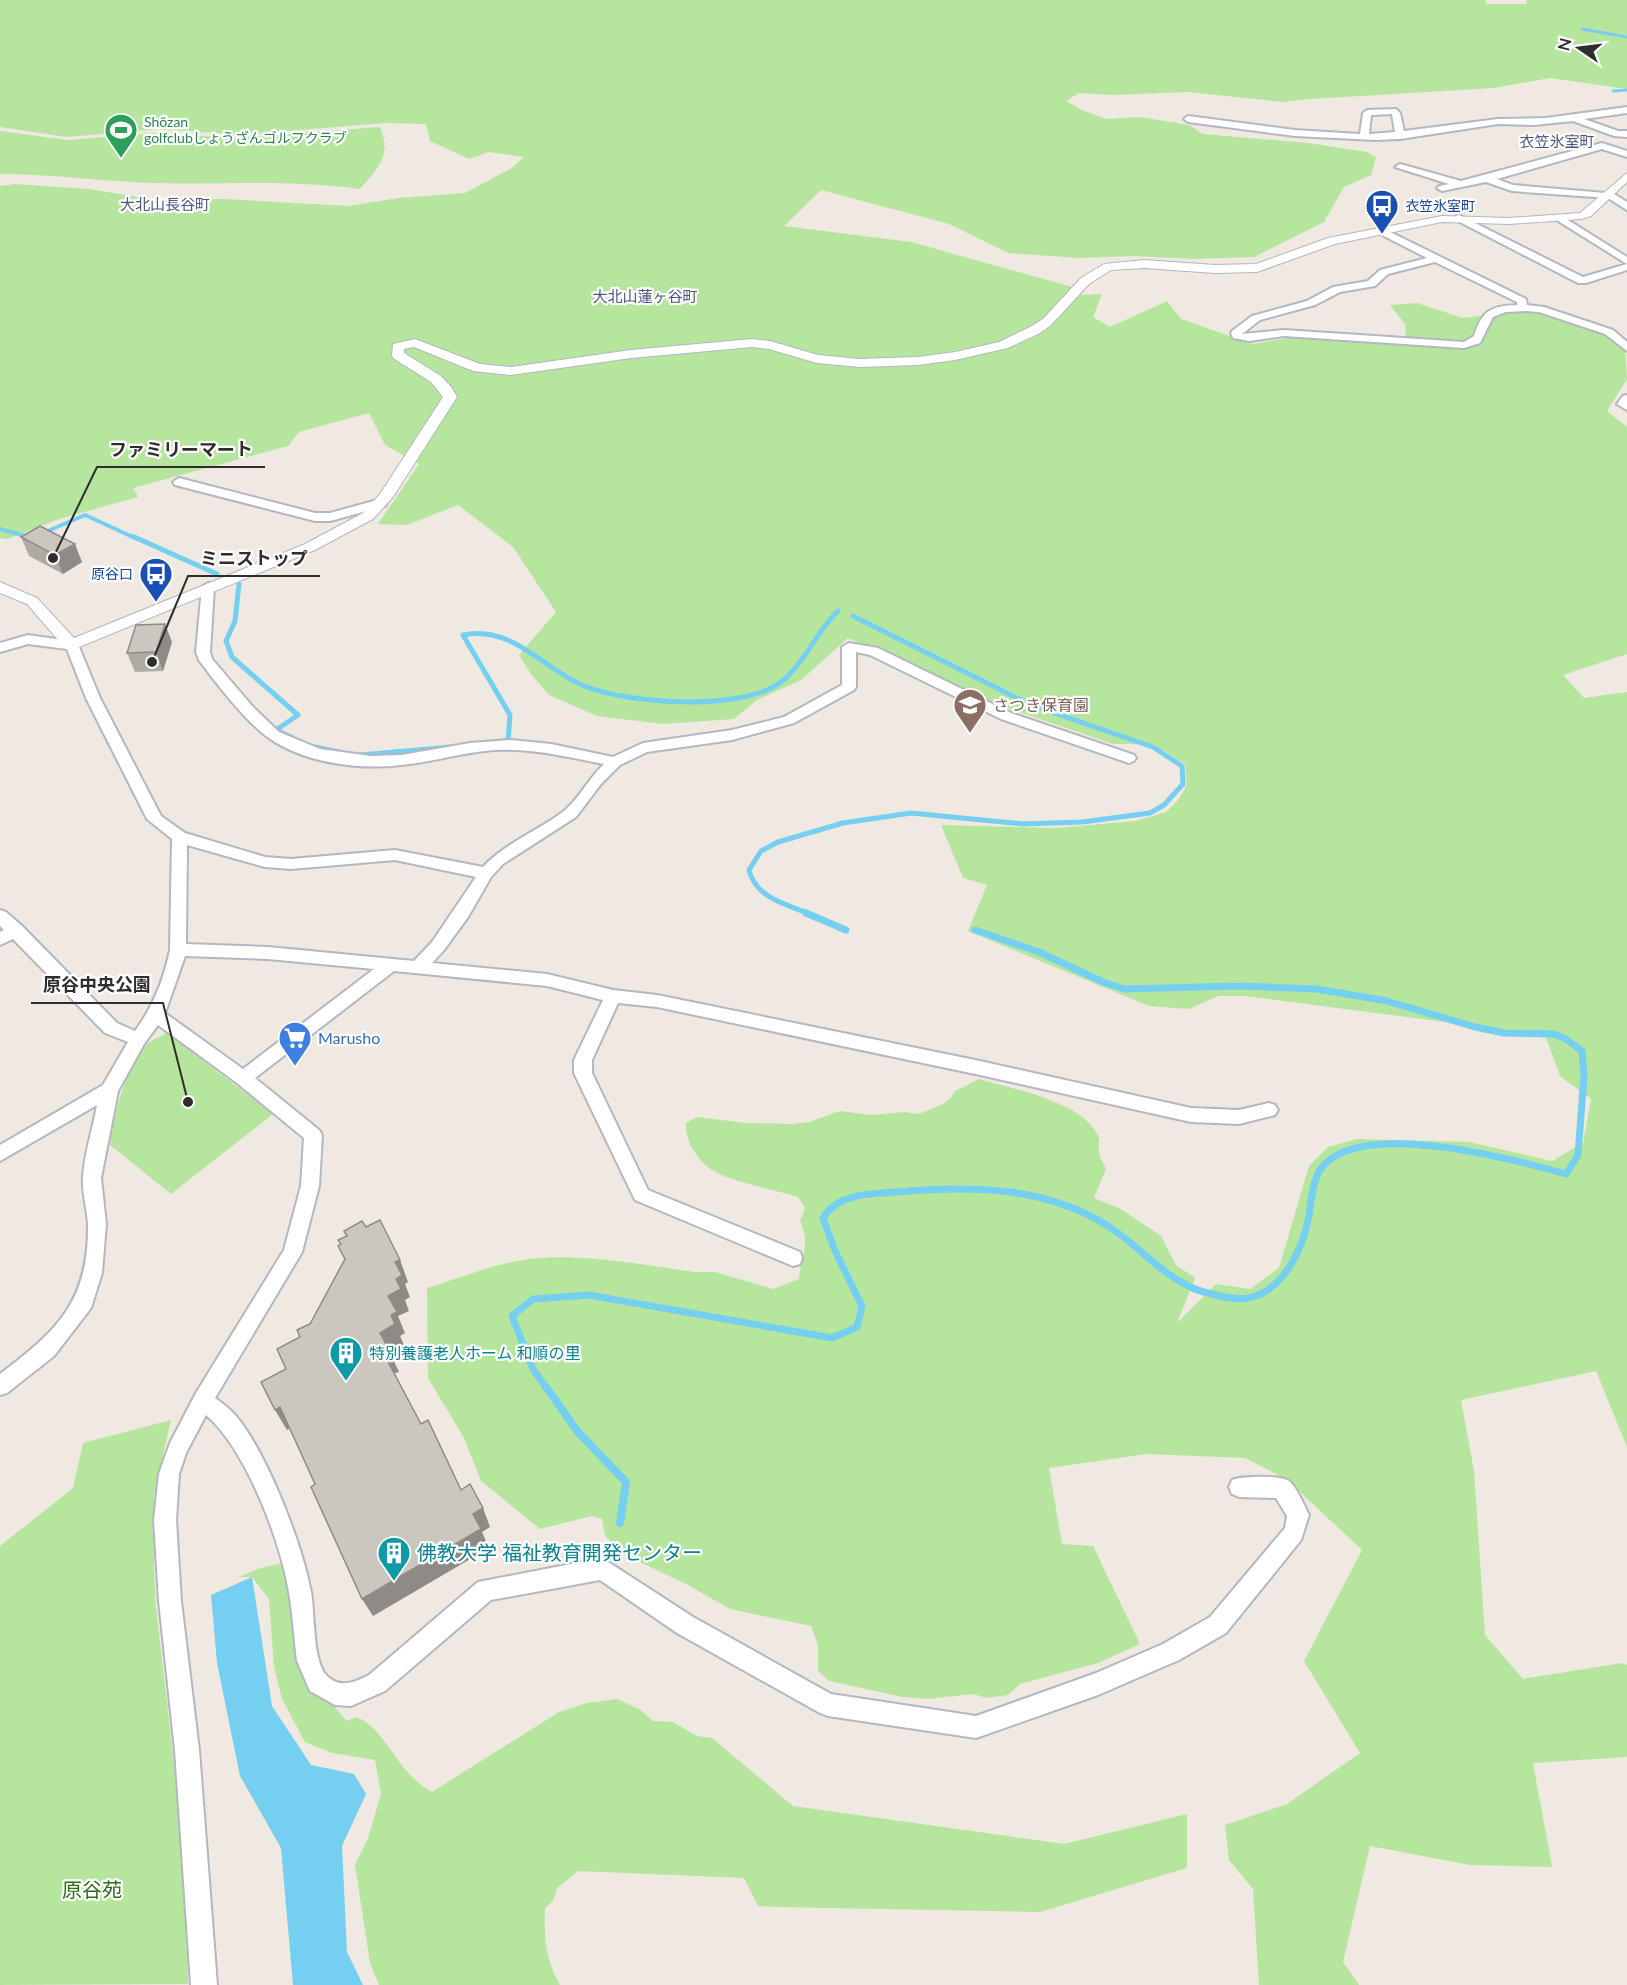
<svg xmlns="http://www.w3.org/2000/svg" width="1627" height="1985" font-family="Lato,'Noto Sans JP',sans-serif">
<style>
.green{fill:#b6e59e}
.water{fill:#75cff0}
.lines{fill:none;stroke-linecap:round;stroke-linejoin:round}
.stream-far4{stroke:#75cff0;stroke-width:3}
.stream-far3{stroke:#75cff0;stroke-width:4}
.stream-far2{stroke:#75cff0;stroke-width:5}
.stream-far1{stroke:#75cff0;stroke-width:7}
.stream{stroke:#75cff0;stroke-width:8}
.minor-casing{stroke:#b4b7c1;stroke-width:4}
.tertiary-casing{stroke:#b4b7c1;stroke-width:2}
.minor{fill:#fff;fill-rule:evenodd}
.tertiary{fill:#fff;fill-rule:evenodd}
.wall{fill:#afaba4}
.shaded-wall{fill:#8e8b86}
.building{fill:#cbc7bf;stroke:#8e8b86;stroke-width:1.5}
.labels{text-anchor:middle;stroke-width:4.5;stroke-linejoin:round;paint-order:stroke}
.far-leisure-label{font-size:14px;fill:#27864d;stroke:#fff;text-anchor:start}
.far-transit-label{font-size:14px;fill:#164399;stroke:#fff;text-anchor:start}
.far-neighbourhood-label{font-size:15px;fill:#4d5680;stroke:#fff}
.education-label{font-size:16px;fill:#785e54;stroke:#fff;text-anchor:start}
.shop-label{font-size:16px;fill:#366cbe;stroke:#fff;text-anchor:start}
.culture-label{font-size:16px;fill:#0d838f;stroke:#fff;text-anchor:start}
.near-culture-label{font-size:20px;fill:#0d838f;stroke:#fff;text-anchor:start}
.near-park-label{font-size:20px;fill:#2c6e1b;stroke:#fff}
.leader{fill:none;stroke:#2e2e2e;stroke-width:2}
.callout-dot{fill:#2e2e2e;stroke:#fff;stroke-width:2}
.callout-label{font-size:18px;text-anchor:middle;font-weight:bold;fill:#2e2e2e;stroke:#fff;stroke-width:4.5;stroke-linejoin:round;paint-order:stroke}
</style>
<rect width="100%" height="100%" fill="#efe9e1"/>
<path class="green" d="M 0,0 L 1486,0 L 1486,4 L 1526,4 L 1527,0 L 1627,0 L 1627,89 L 1550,78 L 1494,88 L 1310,99 L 1283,102 L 1188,92 L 1113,95 L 1079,93 L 1066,101 L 1082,110 L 1106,119 L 1140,117 L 1189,125 L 1203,134 L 1308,143 L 1367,152 L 1376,157 L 1371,175 L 1344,187 L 1324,222 L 1254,257 L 1194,259 L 1133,256 L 1079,258 L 1008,253 L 949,224 L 821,190 L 784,226 L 911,242 L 1072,287 L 1079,295 L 1102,294 L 1093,317 L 1110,327 L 1167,301 L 1181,319 L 1252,344 L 1300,336 L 1328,337 L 1355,342 L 1406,340 L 1405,324 L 1390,305 L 1417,303 L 1463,318 L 1522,311 L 1567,319 L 1599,330 L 1625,348 L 1627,379 L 1607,411 L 1627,427 L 1627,654 L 1563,675 L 1584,698 L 1627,692 L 1627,1447 L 1596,1371 L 1461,1400 L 1474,1471 L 1485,1635 L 1523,1679 L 1622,1663 L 1627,1665 L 1627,1757 L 1533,1763 L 1552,1867 L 1470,1865 L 1370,1846 L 1343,1962 L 1359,1985 L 1259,1985 L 1253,1889 L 1229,1860 L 1225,1825 L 1287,1804 L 1360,1753 L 1304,1661 L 1362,1550 L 1286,1479 L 1245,1458 L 1147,1454 L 1049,1468 L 1062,1544 L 1093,1546 L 1140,1644 L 1098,1663 L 1020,1684 L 1008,1695 L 987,1698 L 973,1694 L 927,1699 L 903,1697 L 829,1681 L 818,1671 L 818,1645 L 811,1626 L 730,1609 L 686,1584 L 619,1552 L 605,1535 L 602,1519 L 592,1516 L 540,1529 L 481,1481 L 464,1438 L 428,1378 L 427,1288 C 463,1277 501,1261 539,1258 C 590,1254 644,1265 695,1272 L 715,1272 L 773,1289 L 799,1279 C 801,1255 811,1246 800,1221 L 805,1208 L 798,1197 C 774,1189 733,1183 712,1170 C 698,1161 684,1140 686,1123 L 697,1117 L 746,1123 L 793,1124 L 809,1122 L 840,1111 L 871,1115 L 904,1112 L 919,1114 L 943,1104 L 950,1099 L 955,1091 L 979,1079 C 1012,1089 1086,1102 1099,1138 C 1100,1142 1098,1147 1099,1152 C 1100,1158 1104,1164 1106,1169 L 1094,1198 L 1121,1209 L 1161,1236 L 1176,1265 L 1195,1278 L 1177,1323 L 1216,1284 L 1250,1289 L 1279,1268 L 1309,1166 L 1328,1147 L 1357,1139 L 1469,1142 L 1552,1161 L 1583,1143 L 1591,1099 L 1560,1076 L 1545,1035 L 1245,996 L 1218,996 L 1189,1009 L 1149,1006 L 968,931 L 987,885 L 963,878 L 941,825 L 1057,828 L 1136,821 L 1166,812 L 1178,800 L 1187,785 L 1185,764 L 1153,744 L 1113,744 L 1007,708 L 848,638 L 801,680 L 757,700 L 734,719 L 663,724 L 597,716 L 549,695 L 531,674 L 519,655 L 556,612 L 513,547 L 458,505 L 407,525 L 378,524 L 419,464 L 385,445 L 369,413 L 299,432 L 288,446 L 133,488 L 138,497 L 59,519 L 8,539 L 0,538 L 0,186 L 15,184 L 88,189 L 157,200 L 224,199 L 349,206 L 398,198 L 465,193 L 512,168 L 524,157 L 489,152 L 469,159 L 430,141 L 426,124 L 385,123 L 240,135 L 159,129 L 67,137 L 0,127 Z
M 380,127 C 392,155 378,168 360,189 C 290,179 220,185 150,183 C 100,181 50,174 0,174 L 0,131 L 68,140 L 154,133 L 237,138 Z
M 167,1033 L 273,1114 L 171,1194 L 110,1145 C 112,1120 128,1057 150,1042 C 155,1038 161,1036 167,1033 Z
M 171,1420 L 154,1495 L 154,1564 L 156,1608 L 174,1763 L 186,1908 L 188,1984 L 0,1985 L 0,1546 L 73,1488 L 83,1443 Z
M 283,1563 L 303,1637 L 331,1703 L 347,1721 L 357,1717 C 387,1730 398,1775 432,1792 L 559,1712 L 587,1703 L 617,1699 L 639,1709 L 653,1721 L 673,1722 L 697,1736 L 712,1738 L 793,1806 L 1064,1844 L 1187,1814 L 1187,1868 L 1040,1912 L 775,1907 L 758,1906 L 744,1878 L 578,1871 L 557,1888 L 553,1901 L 545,1908 C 544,1939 545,1958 560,1985 L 379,1985 L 370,1963 L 355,1865 L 368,1838 L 381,1794 L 375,1760 L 332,1753 L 305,1742 L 282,1699 L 274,1667 L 269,1599 L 252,1577 L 239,1577 L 260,1568 Z"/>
<path class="water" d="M 252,1577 L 272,1706 L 311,1765 L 354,1774 L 366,1794 L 342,1846 L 347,1952 L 363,1985 L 293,1985 L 281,1848 L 240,1776 L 217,1663 L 211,1595 Z"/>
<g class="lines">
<path class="stream-far4" d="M 1582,29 L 1627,37
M 1613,91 L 1627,90"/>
<path class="stream-far3" d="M 0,529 L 29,537
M 41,534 L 85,515 L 135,538"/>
<path class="stream-far2" d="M 26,536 L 29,537
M 132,536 L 217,574
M 239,584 L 235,621 L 226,641 L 232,657 L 298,715 L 276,730 L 293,738
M 503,741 L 508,741 L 510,715 L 463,635 C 511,625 542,667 582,685 C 625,704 742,712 781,682 C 805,663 816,632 838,611
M 310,746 L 344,753
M 360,755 L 451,747
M 810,914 C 785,904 756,898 749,870 L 761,851 L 778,842 L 843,823 L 911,813 L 1023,824 L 1082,822 L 1150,813 L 1164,805 L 1183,784 L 1182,766 L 1153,747 L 1031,705 L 853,616"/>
<path class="stream-far1" d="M 806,913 L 846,930
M 547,1389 L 533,1369 L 512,1316 L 533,1299 L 589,1295 L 832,1338 L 857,1327 L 862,1306 L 835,1251 L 823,1218 C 838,1193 870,1194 896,1192 C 972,1185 1054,1186 1118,1233 C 1148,1255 1174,1287 1212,1294 C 1223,1297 1236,1300 1248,1298 C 1284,1291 1303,1248 1309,1216 C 1312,1197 1312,1174 1328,1161 C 1375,1122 1512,1159 1566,1174 L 1578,1155 L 1584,1076 L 1582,1051 L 1566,1039 L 1554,1034 L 1504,1033 L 1475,1027 L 1387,1001 L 1317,989 L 1239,986 L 1124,989 L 1103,982 L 1039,952 L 975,930"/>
<path class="stream" d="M 546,1387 L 578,1432 L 626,1482 L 620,1523"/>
<g class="minor-casing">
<path id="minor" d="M 1627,107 L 1627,113 L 1584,119 L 1618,131 L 1627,131 L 1627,137 L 1614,136 L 1573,121 L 1534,125 L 1498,124 L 1400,139 L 1375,140 L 1295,136 L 1188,122 L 1184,119 L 1188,116 L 1295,130 L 1360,134 L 1363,113 L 1367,110 L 1396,109 L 1400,113 L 1404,131 L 1498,119 L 1546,118 ZM 1392,114 L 1395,132 L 1369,134 L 1371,115 Z
M 1602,143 L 1627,151 L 1627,157 L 1602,149 L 1497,179 L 1513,185 L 1605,193 L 1609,191 L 1627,202 L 1627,210 L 1608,198 L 1512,191 L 1486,182 L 1442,191 L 1437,188 L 1439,186 L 1449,184 L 1395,167 L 1400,164 L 1461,181 Z
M 1459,215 L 1583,277 L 1627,264 L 1555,219 L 1563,217 L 1627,257 L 1627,270 L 1586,283 L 1578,283 L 1456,220 L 1456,216 Z
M 1384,229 L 1526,299 L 1527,305 L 1544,307 L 1613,330 L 1627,342 L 1627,351 L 1605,334 L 1539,312 L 1527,311 L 1506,312 L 1493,317 L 1480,343 L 1464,348 L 1284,336 L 1249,341 L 1233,338 L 1231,333 L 1232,331 L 1252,316 L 1307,301 L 1333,287 L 1368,281 L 1380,270 L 1427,258 L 1380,234 L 1380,230 ZM 1435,262 L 1517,302 L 1517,305 C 1490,306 1482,311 1474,336 L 1464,342 L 1284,330 L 1242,334 L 1260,320 L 1315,305 L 1340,292 L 1375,286 L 1388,274 Z
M 1627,395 L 1627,410 L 1617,404 L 1623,396 Z
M 179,478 L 315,513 L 330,513 L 381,499 L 387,503 L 385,506 L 330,521 L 315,521 L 175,485 L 173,482 Z
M 208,583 L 214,587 L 210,652 L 212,659 L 252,706 L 279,732 L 320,749 L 371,756 L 402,755 L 470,743 L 511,740 L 551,744 L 613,757 L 643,743 L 732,730 L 784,717 L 842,685 L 842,647 L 849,643 L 878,648 L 1011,713 L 1134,755 L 1136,758 L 1134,761 L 1129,763 L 1001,719 L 870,655 L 856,652 L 856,687 L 854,690 L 794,723 L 732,740 L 647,752 L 620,765 L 601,784 L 576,817 L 503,864 L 491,877 L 468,917 L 444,950 L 432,963 L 547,974 L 613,990 L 657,995 L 980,1061 L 1191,1108 L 1239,1110 L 1269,1103 L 1275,1105 L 1278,1110 L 1275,1115 L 1239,1124 L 1191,1122 L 980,1075 L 657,1007 L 618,1003 L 592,1060 L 592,1073 L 648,1190 L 800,1252 L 802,1258 L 800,1264 L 793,1266 L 635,1200 L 574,1073 L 574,1060 L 603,1000 L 547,986 L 394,971 L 255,1078 L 319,1130 L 322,1135 L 319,1186 L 302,1252 L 215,1398 C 222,1403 230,1409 236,1416 C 267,1453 302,1544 311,1592 C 315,1612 312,1662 327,1676 C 341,1689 355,1682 369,1675 L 478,1582 L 602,1558 L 693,1617 L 831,1694 L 976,1716 L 1096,1673 L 1163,1644 L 1210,1617 L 1285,1528 L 1287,1516 L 1276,1498 L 1239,1497 L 1232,1494 L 1229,1487 L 1232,1480 C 1241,1476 1282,1475 1289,1481 C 1297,1488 1304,1505 1309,1515 L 1301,1540 L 1226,1633 L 1179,1660 L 1098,1695 L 976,1738 L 828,1716 L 820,1713 L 677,1633 L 600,1580 L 491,1600 L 385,1691 L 351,1706 L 335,1705 L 310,1691 L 297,1661 C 294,1638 293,1615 289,1592 C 280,1540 246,1449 206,1415 L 186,1453 L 179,1474 L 176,1520 L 181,1601 L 199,1750 L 217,1985 L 191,1985 L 175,1750 L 159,1601 L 154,1520 L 159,1474 L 170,1443 L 196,1393 L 284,1250 L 301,1186 L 304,1138 L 237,1083 L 158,1025 L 144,1044 L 118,1091 L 101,1178 L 106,1224 L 102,1273 L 91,1308 L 54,1356 L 7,1393 L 0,1395 L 0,1374 C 58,1330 89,1301 88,1224 C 87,1208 82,1193 83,1178 C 84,1154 93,1129 97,1105 L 0,1161 L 0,1145 L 103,1085 L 128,1042 L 105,1033 L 13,939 L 0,945 L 0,932 L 4,930 L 0,926 L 0,910 L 6,912 L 22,926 L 117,1023 L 135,1031 C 153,1007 164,979 170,950 L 172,839 L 147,819 L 86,698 L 67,649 L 28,644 L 0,652 L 0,643 L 28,635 L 77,642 L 100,698 L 161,816 L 185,833 L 265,857 L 291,859 L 395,850 L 483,867 C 505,843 538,831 564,811 C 579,799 589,778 604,764 C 568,757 532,748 495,750 C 463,752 433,762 401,765 C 359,770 304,763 269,738 C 246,722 216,683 199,660 L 196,652 L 202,587 ZM 187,845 L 265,867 L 291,869 L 395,860 L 476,877 L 432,942 L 414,961 L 268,947 L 186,944 ZM 185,956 L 268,959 L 374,969 L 243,1069 L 165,1013 Z"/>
</g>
<g class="tertiary-casing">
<path id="tertiary" d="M 1627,173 L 1627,182 L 1591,216 L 1581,219 L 1509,224 L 1442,222 L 1335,244 L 1257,272 L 1215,273 L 1144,268 L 1111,270 L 1089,284 L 1051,325 L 1040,333 L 1008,348 L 955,360 L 918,365 L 860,367 L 817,363 L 769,349 L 752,347 L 631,358 L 511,375 L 473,371 L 414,347 L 404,349 L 404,353 L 441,376 L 452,388 L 457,397 L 393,497 L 373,519 L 315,550 L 72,650 L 66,649 L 27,604 L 0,593 L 0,582 L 37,598 L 74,638 L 305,544 L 363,513 L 380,494 L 443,397 L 431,382 L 393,358 L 392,355 L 393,344 L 415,339 L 480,364 L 511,367 L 631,350 L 752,339 L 770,341 L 818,355 L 860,359 L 918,357 L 955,352 L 999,342 L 1030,327 L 1043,319 L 1081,278 L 1104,264 L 1144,260 L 1215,265 L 1256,264 L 1328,238 L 1442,216 L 1509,218 L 1580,213 Z"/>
</g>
<use href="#minor" class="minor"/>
<use href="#tertiary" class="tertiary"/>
</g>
<path class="wall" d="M 21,537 L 82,562 L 63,574 L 29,556 Z
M 172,642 L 163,671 L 135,672 L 127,653 Z"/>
<path class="shaded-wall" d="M 75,544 L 82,562 L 63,574 L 55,555 Z
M 165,624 L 172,642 L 163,671 L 156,652 Z
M 400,1260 L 408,1282 L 405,1284 L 410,1297 L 405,1300 L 409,1311 L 398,1316 L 405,1333 L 400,1336 L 404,1345 L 390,1353 L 399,1372 L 393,1374 L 384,1354 L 380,1333 L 391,1315 L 388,1296 L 396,1279 L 395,1262 Z
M 280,1407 L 291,1427 L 287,1430 L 275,1410 Z
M 483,1508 L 490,1527 L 482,1532 L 489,1548 L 373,1616 L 362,1599 L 473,1514 Z"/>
<path class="building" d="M 40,526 L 75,544 L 55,555 L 21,537 Z
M 165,624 L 156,652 L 127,653 L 136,625 Z
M 380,1220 L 400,1260 L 395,1262 L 402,1275 L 396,1279 L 401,1289 L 388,1296 L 397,1312 L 391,1315 L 395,1324 L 380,1333 L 390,1351 L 384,1354 L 421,1424 L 428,1420 L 461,1490 L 470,1484 L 483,1508 L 473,1514 L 481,1529 L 362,1599 L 311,1487 L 315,1484 L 280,1407 L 275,1410 L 261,1382 L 286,1369 L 277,1349 L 300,1337 L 297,1330 L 310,1324 L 345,1259 L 338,1246 L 341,1244 L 338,1240 L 347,1236 L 344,1231 L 362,1221 L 366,1227 Z"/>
<defs>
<g id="stadium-pin" transform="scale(1.725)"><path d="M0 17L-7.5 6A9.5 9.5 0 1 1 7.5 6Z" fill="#2e9e5b" stroke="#fff"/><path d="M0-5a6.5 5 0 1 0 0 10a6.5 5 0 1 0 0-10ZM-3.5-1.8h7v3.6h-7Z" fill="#fff"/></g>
<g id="bus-pin" transform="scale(1.725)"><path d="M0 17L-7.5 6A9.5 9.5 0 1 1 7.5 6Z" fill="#1a4fb4" stroke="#fff"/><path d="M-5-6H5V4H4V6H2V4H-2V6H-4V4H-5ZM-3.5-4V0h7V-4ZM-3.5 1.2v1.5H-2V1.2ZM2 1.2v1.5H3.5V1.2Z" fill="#fff"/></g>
<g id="school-pin" transform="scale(1.725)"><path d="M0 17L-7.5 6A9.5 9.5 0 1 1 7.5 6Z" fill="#8d6e63" stroke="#fff"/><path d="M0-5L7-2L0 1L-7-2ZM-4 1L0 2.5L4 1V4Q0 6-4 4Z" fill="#fff"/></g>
<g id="supermarket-pin" transform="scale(1.725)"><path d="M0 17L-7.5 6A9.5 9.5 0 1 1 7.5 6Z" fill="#3f7fe0" stroke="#fff"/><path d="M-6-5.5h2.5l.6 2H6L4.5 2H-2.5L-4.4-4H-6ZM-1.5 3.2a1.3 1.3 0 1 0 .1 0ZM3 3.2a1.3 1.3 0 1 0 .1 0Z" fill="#fff"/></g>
<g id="building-pin" transform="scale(1.725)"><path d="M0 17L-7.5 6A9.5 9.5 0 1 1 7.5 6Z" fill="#0f9aa8" stroke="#fff"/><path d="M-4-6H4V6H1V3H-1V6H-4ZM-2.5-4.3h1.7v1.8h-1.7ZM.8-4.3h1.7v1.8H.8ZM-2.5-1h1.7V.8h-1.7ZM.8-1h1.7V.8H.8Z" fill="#fff"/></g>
</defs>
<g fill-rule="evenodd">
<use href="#stadium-pin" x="121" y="130"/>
<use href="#bus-pin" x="1382" y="206"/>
<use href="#bus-pin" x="156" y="574"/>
<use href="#school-pin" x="970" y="705"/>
<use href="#supermarket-pin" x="295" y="1038"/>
<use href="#building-pin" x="346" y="1353"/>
<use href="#building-pin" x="394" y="1553"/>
</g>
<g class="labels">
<g class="far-leisure-label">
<text x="144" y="127">Shõzan<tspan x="144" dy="16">golfclubしょうざんゴルフクラブ</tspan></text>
</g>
<g class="far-transit-label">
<text x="1405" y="211">衣笠氷室町</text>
<text x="133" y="579" text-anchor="end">原谷口</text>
</g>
<g class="far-neighbourhood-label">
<text x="1557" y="147">衣笠氷室町</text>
<text x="165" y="210">大北山長谷町</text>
<text x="645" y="302">大北山蓮ヶ谷町</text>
</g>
<g class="education-label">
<text x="993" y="711">さつき保育園</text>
</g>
<g class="shop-label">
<text x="318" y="1044">Marusho</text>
</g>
<g class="culture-label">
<text x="369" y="1359">特別養護老人ホーム 和順の里</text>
</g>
<g class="near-culture-label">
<text x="417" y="1560">佛教大学 福祉教育開発センター</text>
</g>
<g class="near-park-label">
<text x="92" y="1897">原谷苑</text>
</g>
</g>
<path class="leader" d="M53 558L97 467H265M152 662L188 576H320M188 1102L163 1003H31"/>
<g class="callout-dot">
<circle cx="53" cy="558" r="6"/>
<circle cx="152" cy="662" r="6"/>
<circle cx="188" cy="1102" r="6"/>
</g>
<g class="callout-label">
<text x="181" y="456">ファミリーマート</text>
<text x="254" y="565">ミニストップ</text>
<text x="97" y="991">原谷中央公園</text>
</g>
<g transform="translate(1579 48) rotate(284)" stroke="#ffffff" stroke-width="4.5" paint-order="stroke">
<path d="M0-4.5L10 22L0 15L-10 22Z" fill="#2e2e2e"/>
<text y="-9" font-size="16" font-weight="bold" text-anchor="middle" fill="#2e2e2e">N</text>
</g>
</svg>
